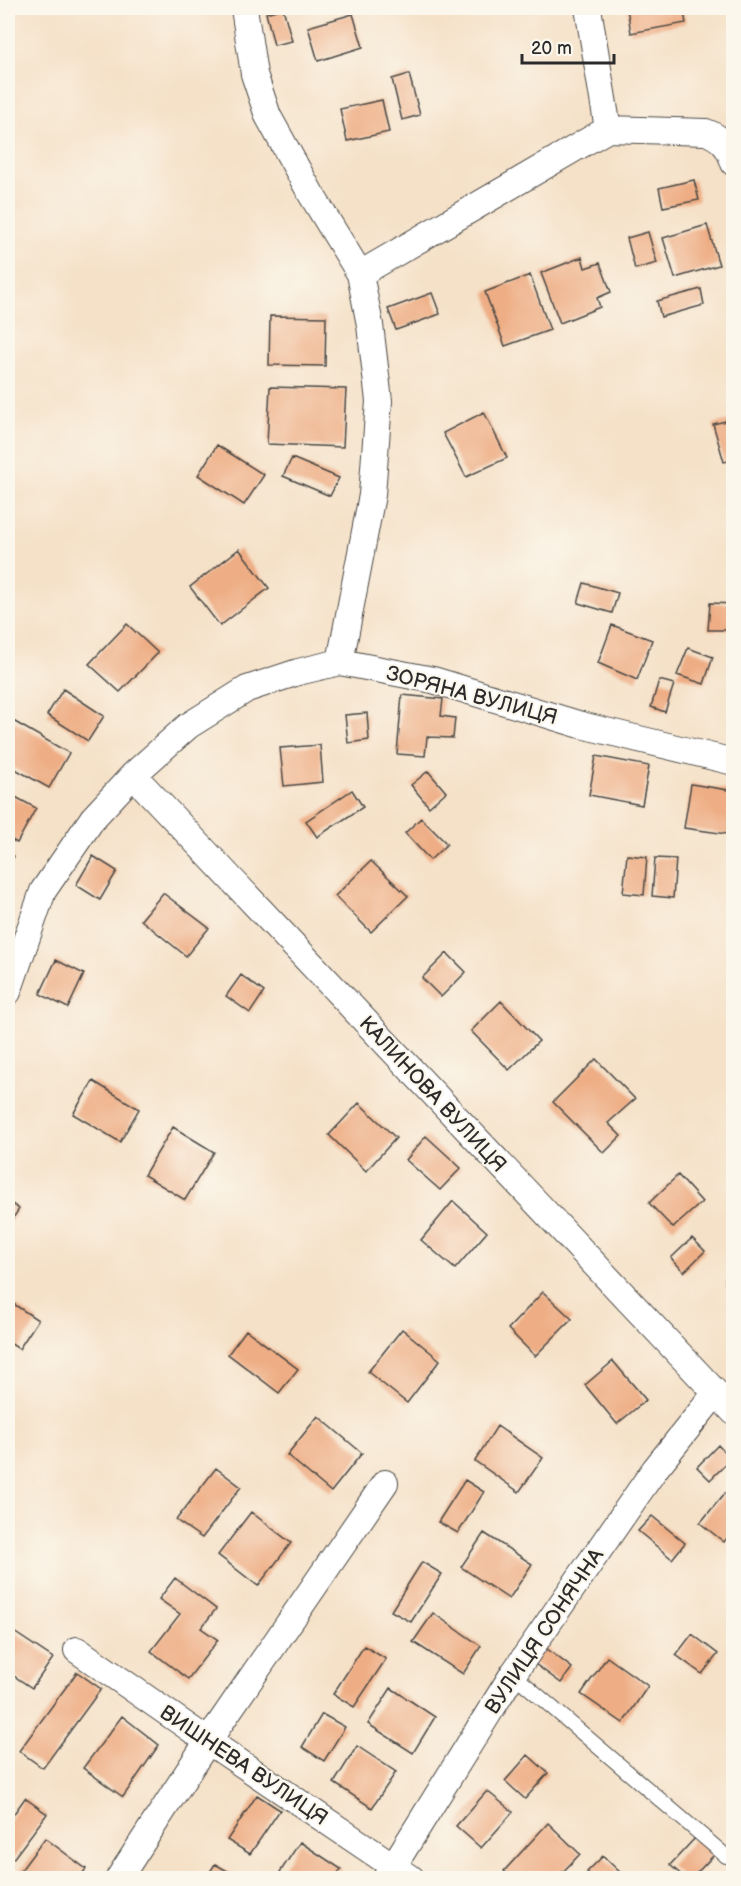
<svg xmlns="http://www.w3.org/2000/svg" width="741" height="1886" font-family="'Balsamiq Sans',sans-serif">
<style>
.building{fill:#eead84}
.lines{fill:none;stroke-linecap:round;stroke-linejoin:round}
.service-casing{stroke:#494643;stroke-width:16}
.minor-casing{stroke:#494643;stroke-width:28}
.service{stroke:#fff;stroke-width:14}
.minor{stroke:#fff;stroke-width:26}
.labels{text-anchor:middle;stroke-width:4.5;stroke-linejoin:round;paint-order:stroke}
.street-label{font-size:21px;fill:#2b2b2b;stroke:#fbf7ec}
</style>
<rect width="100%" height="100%" fill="#fbf7ec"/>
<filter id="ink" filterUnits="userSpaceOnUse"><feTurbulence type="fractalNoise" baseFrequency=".0167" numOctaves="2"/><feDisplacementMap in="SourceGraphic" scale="12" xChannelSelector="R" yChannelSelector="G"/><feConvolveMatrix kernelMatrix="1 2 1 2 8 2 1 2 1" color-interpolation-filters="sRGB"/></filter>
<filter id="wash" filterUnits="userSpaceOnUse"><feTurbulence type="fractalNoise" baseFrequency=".008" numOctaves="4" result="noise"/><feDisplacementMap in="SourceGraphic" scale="24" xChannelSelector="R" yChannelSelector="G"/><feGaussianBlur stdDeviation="1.35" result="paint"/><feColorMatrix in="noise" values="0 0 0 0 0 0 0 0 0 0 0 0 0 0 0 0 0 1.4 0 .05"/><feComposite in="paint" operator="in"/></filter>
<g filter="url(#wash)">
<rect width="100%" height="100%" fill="#f5e1c8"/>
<g id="blocks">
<path class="building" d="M 283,8 L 292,41 L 274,45 L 266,13 Z
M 627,8 L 683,8 L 686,23 L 631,33 Z
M 353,14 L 363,47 L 318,61 L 308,27 Z
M 409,74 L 420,115 L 402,120 L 392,79 Z
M 382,100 L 389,132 L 347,141 L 340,109 Z
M 694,180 L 699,200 L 663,207 L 659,188 Z
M 707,225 L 719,265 L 675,278 L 663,238 Z
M 648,232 L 657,263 L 635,269 L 627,238 Z
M 582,257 L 585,268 L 600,263 L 611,292 L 597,298 L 600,307 L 560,323 L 541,273 Z
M 530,275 L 550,330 L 505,346 L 485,292 Z
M 701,289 L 704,305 L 661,317 L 657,301 Z
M 432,293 L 440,314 L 396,330 L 388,309 Z
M 270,316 L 326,317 L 325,366 L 269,365 Z
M 270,387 L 346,389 L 343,447 L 267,444 Z
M 484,412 L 507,458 L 466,477 L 443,433 Z
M 734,419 L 734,460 L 724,462 L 713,424 Z
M 217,445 L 264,475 L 244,505 L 198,475 Z
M 292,458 L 339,478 L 330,496 L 283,476 Z
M 239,549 L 269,588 L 220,626 L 190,587 Z
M 584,583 L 618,593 L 612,613 L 578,603 Z
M 710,603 L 734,604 L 734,630 L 708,630 Z
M 127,624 L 158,653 L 120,692 L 89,664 Z
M 612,625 L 652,640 L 637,680 L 598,663 Z
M 688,648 L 713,657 L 704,684 L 677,675 Z
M 659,680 L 674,684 L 665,712 L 651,707 Z
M 63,689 L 104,716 L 88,741 L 47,715 Z
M 402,695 L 443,699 L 441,716 L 455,718 L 453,738 L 427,737 L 425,756 L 397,754 Z
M 367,713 L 369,740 L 348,743 L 345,715 Z
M 8,718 L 69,753 L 49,788 L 8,765 Z
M 320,745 L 323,782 L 284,786 L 280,748 Z
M 596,756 L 649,766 L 642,805 L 589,795 Z
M 428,771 L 446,792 L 429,807 L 411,785 Z
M 691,784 L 734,791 L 734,835 L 684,828 Z
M 352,790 L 363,807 L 317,837 L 306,821 Z
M 8,793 L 36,808 L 17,843 L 8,838 Z
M 421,818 L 447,844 L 430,860 L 405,833 Z
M 8,853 L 14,856 L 8,869 Z
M 627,855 L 647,857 L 644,895 L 623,893 Z
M 93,856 L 117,871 L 100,900 L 76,885 Z
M 655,858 L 676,859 L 673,898 L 652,896 Z
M 371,861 L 408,896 L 371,932 L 335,896 Z
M 163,893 L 209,928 L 186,956 L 141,920 Z
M 447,953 L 466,972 L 441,997 L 422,978 Z
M 56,960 L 84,974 L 68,1008 L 40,994 Z
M 241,975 L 264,992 L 250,1013 L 226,996 Z
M 501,1001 L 539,1041 L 509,1070 L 471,1031 Z
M 596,1059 L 635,1099 L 608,1123 L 621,1136 L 604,1153 L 553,1102 Z
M 93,1081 L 139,1109 L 120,1142 L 73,1114 Z
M 359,1103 L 396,1138 L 366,1171 L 329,1135 Z
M 173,1127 L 214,1152 L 185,1200 L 144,1175 Z
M 426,1136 L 461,1168 L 440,1190 L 406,1160 Z
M 678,1175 L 702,1202 L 673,1228 L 649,1203 Z
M 8,1201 L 19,1209 L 8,1226 Z
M 453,1201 L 487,1232 L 455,1269 L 421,1240 Z
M 692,1238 L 705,1251 L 684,1272 L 671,1258 Z
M 734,1275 L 734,1292 L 725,1283 Z
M 543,1292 L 572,1319 L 535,1356 L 508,1329 Z
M 12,1303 L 38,1320 L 19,1349 L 8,1342 L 8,1310 Z
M 402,1329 L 440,1360 L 407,1403 L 368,1372 Z
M 246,1330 L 298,1369 L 279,1393 L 228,1354 Z
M 613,1361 L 646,1400 L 617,1424 L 585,1385 Z
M 318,1416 L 362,1453 L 331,1492 L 287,1455 Z
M 497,1426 L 543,1458 L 519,1492 L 475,1461 Z
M 718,1445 L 731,1459 L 710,1480 L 697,1467 Z
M 216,1468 L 241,1487 L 202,1538 L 176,1520 Z
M 465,1480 L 484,1492 L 458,1533 L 438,1522 Z
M 725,1493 L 734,1500 L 734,1530 L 724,1542 L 700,1523 Z
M 251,1512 L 291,1543 L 258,1586 L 218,1555 Z
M 652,1516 L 685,1543 L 672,1559 L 638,1531 Z
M 484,1533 L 532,1564 L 509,1599 L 461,1567 Z
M 422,1562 L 442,1574 L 411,1622 L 391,1611 Z
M 175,1578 L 216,1609 L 201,1628 L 218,1640 L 188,1679 L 151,1651 L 180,1614 L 159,1599 Z
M 433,1613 L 481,1646 L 463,1674 L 413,1642 Z
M 8,1628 L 53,1658 L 32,1688 L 8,1672 Z
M 692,1634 L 718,1654 L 702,1674 L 676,1655 Z
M 542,1645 L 572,1668 L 561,1683 L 531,1661 Z
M 364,1646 L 386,1659 L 354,1707 L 333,1694 Z
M 607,1657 L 648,1686 L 623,1723 L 581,1694 Z
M 77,1672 L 101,1689 L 43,1768 L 19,1751 Z
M 391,1688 L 435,1717 L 413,1753 L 368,1724 Z
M 322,1714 L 345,1727 L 324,1761 L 302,1747 Z
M 122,1716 L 159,1745 L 123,1797 L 83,1768 Z
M 357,1746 L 396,1772 L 372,1808 L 334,1783 Z
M 528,1755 L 548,1773 L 525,1799 L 505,1781 Z
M 487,1791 L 513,1812 L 481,1848 L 456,1826 Z
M 257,1795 L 280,1810 L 250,1854 L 227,1840 Z
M 25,1798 L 47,1814 L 13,1859 L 8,1855 L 8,1822 Z
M 548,1823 L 580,1854 L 557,1878 L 513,1878 L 504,1871 Z
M 45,1838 L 86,1869 L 79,1878 L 15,1878 Z
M 695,1838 L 714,1855 L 692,1878 L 685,1878 L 670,1865 Z
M 300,1842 L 341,1869 L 335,1878 L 283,1878 L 278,1875 Z
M 603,1856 L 624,1876 L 622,1878 L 594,1878 L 587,1872 Z
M 215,1864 L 240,1878 L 206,1878 Z"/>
</g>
</g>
<g filter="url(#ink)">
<use href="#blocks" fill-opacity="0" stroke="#494643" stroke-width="1.5"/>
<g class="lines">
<g class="service-casing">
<path id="service" d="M 513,1674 L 726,1856"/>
</g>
<g class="minor-casing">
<path id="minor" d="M 244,8 L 254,74 L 268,116 L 311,194 L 360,274 L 370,325 L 379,401 L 372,495 L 340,662
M 588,8 L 608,129
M 360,274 L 608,129 L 706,132 C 722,138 729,147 734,163
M 133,775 L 734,1412
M 8,992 L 43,891 L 93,818 L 133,775 L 188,726 L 247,689 L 298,672 L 340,662 L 433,680 L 581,725 L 734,762
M 77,1650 L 208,1741 L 411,1878
M 119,1878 L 208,1741 L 385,1483
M 386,1878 L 513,1674 L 655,1469 L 715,1394"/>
</g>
<use href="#service" class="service"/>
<use href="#minor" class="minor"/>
</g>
</g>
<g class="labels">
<g class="street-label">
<text transform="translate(472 695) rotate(15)" y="7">ЗОРЯНА ВУЛИЦЯ</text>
<text transform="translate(433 1094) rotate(47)" y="7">КАЛИНОВА ВУЛИЦЯ</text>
<text transform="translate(544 1631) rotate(-56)" y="7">ВУЛИЦЯ СОНЯЧНА</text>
<text transform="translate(244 1765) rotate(34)" y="7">ВИШНЕВА ВУЛИЦЯ</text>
</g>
</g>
<rect width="741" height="1886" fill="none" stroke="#fbf7ec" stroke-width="30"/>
<path d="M522 54v9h92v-9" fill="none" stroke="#2b2b2b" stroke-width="3"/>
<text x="531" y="54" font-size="18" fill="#2b2b2b" stroke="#fbf7ec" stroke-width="4.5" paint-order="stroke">20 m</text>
</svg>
